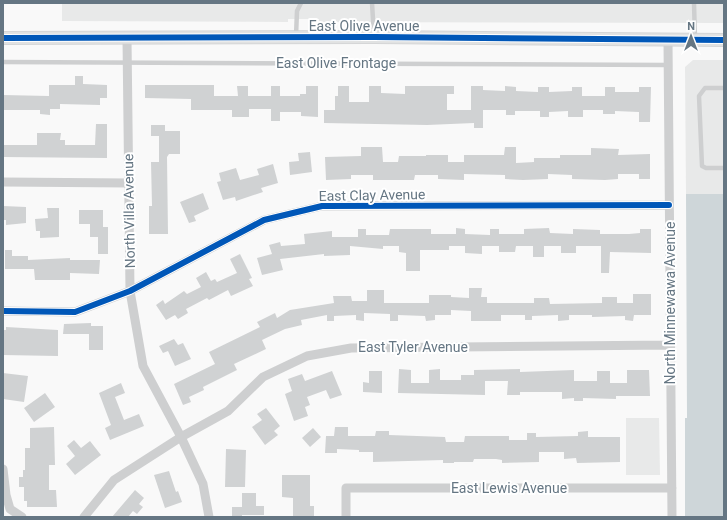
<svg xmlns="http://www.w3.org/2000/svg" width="727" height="520" font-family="Roboto,sans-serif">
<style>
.built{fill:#e8e9e9}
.water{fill:#ced6d9}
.building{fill:#d0d2d3}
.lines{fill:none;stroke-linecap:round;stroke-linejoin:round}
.secondary-casing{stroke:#d5d6d7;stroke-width:14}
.lane{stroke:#cecfd0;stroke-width:4.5}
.street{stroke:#cecfd0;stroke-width:9}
.secondary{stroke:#e1e2e2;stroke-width:12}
.cycleway-casing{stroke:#fff;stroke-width:8}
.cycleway{stroke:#0057b8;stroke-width:6}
.labels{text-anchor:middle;stroke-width:4;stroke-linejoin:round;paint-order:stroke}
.street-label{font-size:14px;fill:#657683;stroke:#fff}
</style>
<rect width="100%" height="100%" fill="#f9f9f9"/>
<path class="built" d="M 62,3 L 724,3 L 724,23 L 319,22 L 319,19 L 288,19 L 288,22 L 62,21 Z
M 693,60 L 724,60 L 724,194 L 686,194 L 685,67 Z
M 626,418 L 659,418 L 660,475 L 626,475 Z"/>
<path class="water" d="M 686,194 L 724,194 L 724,517 L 685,517 L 685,418 L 687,418 Z"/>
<path class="building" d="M 75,76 L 83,76 L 83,84 L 107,85 L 107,98 L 100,98 L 100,105 L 60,104 L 60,109 L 50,109 L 50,115 L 40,114 L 40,110 L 4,110 L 3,95 L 49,96 L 49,85 L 75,85 Z
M 145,85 L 214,85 L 214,96 L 238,96 L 237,86 L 248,86 L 248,96 L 271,96 L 271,86 L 280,86 L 280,96 L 300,96 L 300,94 L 306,94 L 306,86 L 318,86 L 318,117 L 301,116 L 301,112 L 280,112 L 280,121 L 271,121 L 271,109 L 249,109 L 249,117 L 232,117 L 232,110 L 191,110 L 191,99 L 145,98 Z
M 338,86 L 349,86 L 349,102 L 369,102 L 369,86 L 381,86 L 381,93 L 405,94 L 405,86 L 454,86 L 454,94 L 447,94 L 447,110 L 471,110 L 471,86 L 483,86 L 483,90 L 505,91 L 505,86 L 516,87 L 516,91 L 538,92 L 538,87 L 549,87 L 549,92 L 572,91 L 572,87 L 582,87 L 582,96 L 605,96 L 605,87 L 615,87 L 615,92 L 639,92 L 639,87 L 651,87 L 650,122 L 639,122 L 639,112 L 615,111 L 615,114 L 603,114 L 603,110 L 583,110 L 583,117 L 568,117 L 568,111 L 549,112 L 549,117 L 540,117 L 540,111 L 515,111 L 515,115 L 506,115 L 506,110 L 483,110 L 483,128 L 474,128 L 474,123 L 427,125 L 324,123 L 324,110 L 335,110 L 335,96 L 338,96 Z
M 96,124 L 107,124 L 107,158 L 3,157 L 3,145 L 37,145 L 37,133 L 61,133 L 60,140 L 65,140 L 65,145 L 95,145 Z
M 151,125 L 165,125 L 165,131 L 180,131 L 180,154 L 169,154 L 167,157 L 168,234 L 149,234 L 149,206 L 152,206 L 151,162 L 159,162 L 159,136 L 151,136 Z
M 361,147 L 382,147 L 383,162 L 398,162 L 399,156 L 426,156 L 426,155 L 448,155 L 448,162 L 464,162 L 464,155 L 504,155 L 505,147 L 516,147 L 516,163 L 534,162 L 534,158 L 560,158 L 560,155 L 591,155 L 591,148 L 619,149 L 618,155 L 650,154 L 650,179 L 639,179 L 639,174 L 618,174 L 618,179 L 605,180 L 572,179 L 572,175 L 548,174 L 548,179 L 523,180 L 505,179 L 505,175 L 464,174 L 464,180 L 438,179 L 438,175 L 415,175 L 414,180 L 373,180 L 373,175 L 351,175 L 351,179 L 326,180 L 325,157 L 361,156 Z
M 310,152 L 312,172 L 290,175 L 289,162 L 299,161 L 298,153 Z
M 273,164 L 278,183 L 261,188 L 263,192 L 236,201 L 235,197 L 223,200 L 217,182 L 221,181 L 219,173 L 236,168 L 240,180 L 259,175 L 257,169 Z
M 203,193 L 209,209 L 194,216 L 196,221 L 189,223 L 180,202 Z
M 3,206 L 26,207 L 26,223 L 6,225 L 6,220 L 3,220 Z
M 47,208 L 59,208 L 59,237 L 40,238 L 40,231 L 36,231 L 35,219 L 48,218 Z
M 79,210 L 103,210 L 103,227 L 108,227 L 108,254 L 98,254 L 98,237 L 90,237 L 90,224 L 79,224 Z
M 456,228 L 465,229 L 465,234 L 490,235 L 490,229 L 499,229 L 499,234 L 524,234 L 524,229 L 549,228 L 550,233 L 573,234 L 573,229 L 600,230 L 600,234 L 629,234 L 640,233 L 640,229 L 651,229 L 651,253 L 610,252 L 609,273 L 601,273 L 601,246 L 576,246 L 576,253 L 561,253 L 561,246 L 544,246 L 544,257 L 533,257 L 533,246 L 516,246 L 515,252 L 499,252 L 499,246 L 482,246 L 482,254 L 465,253 L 465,246 L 449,246 L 449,250 L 420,250 L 420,271 L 406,271 L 406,253 L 399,252 L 399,246 L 383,246 L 383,249 L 350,246 L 350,255 L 324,256 L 324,254 L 280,259 L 283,270 L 262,275 L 257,258 L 272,254 L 269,245 L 280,242 L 281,246 L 305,244 L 304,234 L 332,231 L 332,237 L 358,237 L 358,229 L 366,229 L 366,235 L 389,235 L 390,229 L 431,229 L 431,234 L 456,234 Z
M 5,250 L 12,250 L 12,256 L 28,256 L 28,260 L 70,258 L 70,260 L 100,260 L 99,274 L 70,273 L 70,280 L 35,280 L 34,269 L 5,269 Z
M 240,254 L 252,278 L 249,279 L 253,286 L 231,296 L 228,290 L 209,300 L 207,298 L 186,309 L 188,313 L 178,319 L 175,315 L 166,320 L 156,305 L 163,300 L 165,304 L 184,291 L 187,294 L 201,287 L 196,278 L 206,272 L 211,281 L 215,279 L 217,282 L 237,273 L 230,259 Z
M 469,288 L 482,288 L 481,297 L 487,297 L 487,303 L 534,303 L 534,298 L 549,298 L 550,304 L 602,303 L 602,297 L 617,297 L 617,303 L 633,303 L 633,294 L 651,294 L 651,315 L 634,315 L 633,321 L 625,320 L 625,316 L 592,317 L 592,315 L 569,315 L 569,320 L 558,321 L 558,315 L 532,316 L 532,320 L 525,320 L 525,315 L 501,315 L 501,321 L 471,321 L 471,311 L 451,310 L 451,315 L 435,315 L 435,320 L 426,321 L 425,316 L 398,315 L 398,321 L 390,321 L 390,314 L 364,313 L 364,321 L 356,320 L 356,315 L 334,316 L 334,321 L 327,321 L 327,315 L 301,320 L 302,325 L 285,329 L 262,340 L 266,349 L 234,364 L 237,370 L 203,387 L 204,390 L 189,397 L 191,402 L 183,405 L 174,384 L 215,364 L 209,352 L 260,327 L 257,322 L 275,313 L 277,318 L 290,310 L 334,303 L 333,296 L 351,296 L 352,301 L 367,301 L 367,290 L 384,290 L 384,303 L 429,303 L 429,295 L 451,295 L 451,297 L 469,298 Z
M 91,323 L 91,326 L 103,326 L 103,350 L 89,350 L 89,334 L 63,334 L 64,324 Z
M 6,327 L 58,330 L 58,356 L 3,355 L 3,330 L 6,330 Z
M 174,339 L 178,345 L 183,343 L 191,359 L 175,366 L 168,351 L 163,353 L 159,346 Z
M 399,369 L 411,370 L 411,383 L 429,383 L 429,370 L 440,369 L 440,380 L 461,380 L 461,375 L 474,375 L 474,370 L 520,369 L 520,372 L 574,370 L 574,381 L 597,381 L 597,371 L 610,371 L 610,383 L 627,383 L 627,370 L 649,370 L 650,396 L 616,396 L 616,399 L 583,398 L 583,401 L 574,401 L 574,398 L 562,399 L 562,392 L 520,392 L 520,395 L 507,395 L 508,381 L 485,381 L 485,395 L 398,393 Z
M 332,371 L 342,395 L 330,399 L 326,390 L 307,397 L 310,405 L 305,407 L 308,416 L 294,421 L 285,394 L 292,391 L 288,379 L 302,374 L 305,381 Z
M 369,371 L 382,371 L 382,393 L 363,392 L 363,382 L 369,383 Z
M 3,373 L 28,376 L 24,402 L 3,399 Z
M 121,383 L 125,393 L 115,397 L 124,420 L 139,414 L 144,426 L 110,440 L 105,428 L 111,425 L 99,393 Z
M 45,393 L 55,407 L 34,422 L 24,408 Z
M 266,408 L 280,426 L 274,431 L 278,435 L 265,445 L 252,427 L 262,420 L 257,414 Z
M 54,427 L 55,465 L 49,465 L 49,490 L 56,490 L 57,507 L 27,507 L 27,501 L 24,501 L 24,487 L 19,487 L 19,477 L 23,477 L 23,470 L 25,470 L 25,448 L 30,448 L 30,428 Z
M 335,427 L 348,427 L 348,436 L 375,436 L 376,431 L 389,431 L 389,435 L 445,437 L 446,442 L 464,442 L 465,436 L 509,436 L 509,440 L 527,440 L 527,433 L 536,433 L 536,437 L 578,436 L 578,432 L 588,431 L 588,437 L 620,437 L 620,462 L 577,463 L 576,458 L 564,459 L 564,452 L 539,452 L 539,462 L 502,463 L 502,460 L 496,459 L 474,459 L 473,462 L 454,462 L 454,463 L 443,463 L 443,460 L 373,462 L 373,452 L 359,452 L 359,450 L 337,449 L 337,453 L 325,453 L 326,436 L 334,436 Z
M 313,428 L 321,437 L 310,447 L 302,438 Z
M 74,440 L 81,448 L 90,441 L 101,455 L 75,475 L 66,464 L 75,456 L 67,446 Z
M 226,449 L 246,450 L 245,487 L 225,487 Z
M 169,471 L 176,492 L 178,491 L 182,502 L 165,508 L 154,475 Z
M 282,475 L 310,475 L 310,506 L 314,506 L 314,517 L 293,517 L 293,498 L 282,497 Z
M 135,490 L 144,498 L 139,504 L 143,507 L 137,514 L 133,511 L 128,517 L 112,517 Z
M 242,493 L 256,493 L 256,506 L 264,506 L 264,515 L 242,515 L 242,517 L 232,517 L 232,507 L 242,507 Z"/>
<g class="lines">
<g class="secondary-casing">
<path id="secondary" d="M 3,38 L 374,37 L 724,40"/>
</g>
<path class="lane" d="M 372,3 L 374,36
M 694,3 L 695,39
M 296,36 L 297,11 L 301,3
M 3,62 L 668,65
M 724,88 L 705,88 L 699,96 L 702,166 L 706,168 L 724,168"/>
<path class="street" d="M 127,39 L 130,291 L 143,366 L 181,437 L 203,484 L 209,517
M 668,41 L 672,517
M 3,182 L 129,183
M 3,311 L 75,312 L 130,291 L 264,220 L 322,206 L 669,205
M 3,469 L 6,495 L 10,509 L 22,517
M 84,517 L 114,480 L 181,437 L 228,411 L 263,377 L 307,356 L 351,348 L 670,345
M 346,517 L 346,488 L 672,488"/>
<use href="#secondary" class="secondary"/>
<g class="cycleway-casing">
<path id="cycleway" d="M 3,38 L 374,37 L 724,40
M 3,311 L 75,312 L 130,291 L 264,220 L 322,206 L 669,205"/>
</g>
<use href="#cycleway" class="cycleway"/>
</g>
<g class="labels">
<g class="street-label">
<text x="364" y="31">East Olive Avenue</text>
<text x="336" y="68">East Olive Frontage</text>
<text transform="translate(372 195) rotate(-1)" y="5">East Clay Avenue</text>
<text transform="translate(129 211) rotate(-91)" y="5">North Villa Avenue</text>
<text transform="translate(670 303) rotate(-90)" y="5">North Minnewawa Avenue</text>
<text x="413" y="352">East Tyler Avenue</text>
<text x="509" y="493">East Lewis Avenue</text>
</g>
</g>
<rect width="727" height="520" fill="none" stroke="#657683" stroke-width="8"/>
<g transform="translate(691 36)" stroke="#ffffff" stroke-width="3" paint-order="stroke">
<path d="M0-3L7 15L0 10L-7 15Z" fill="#657683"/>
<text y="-6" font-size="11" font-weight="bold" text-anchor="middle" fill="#657683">N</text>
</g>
</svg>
